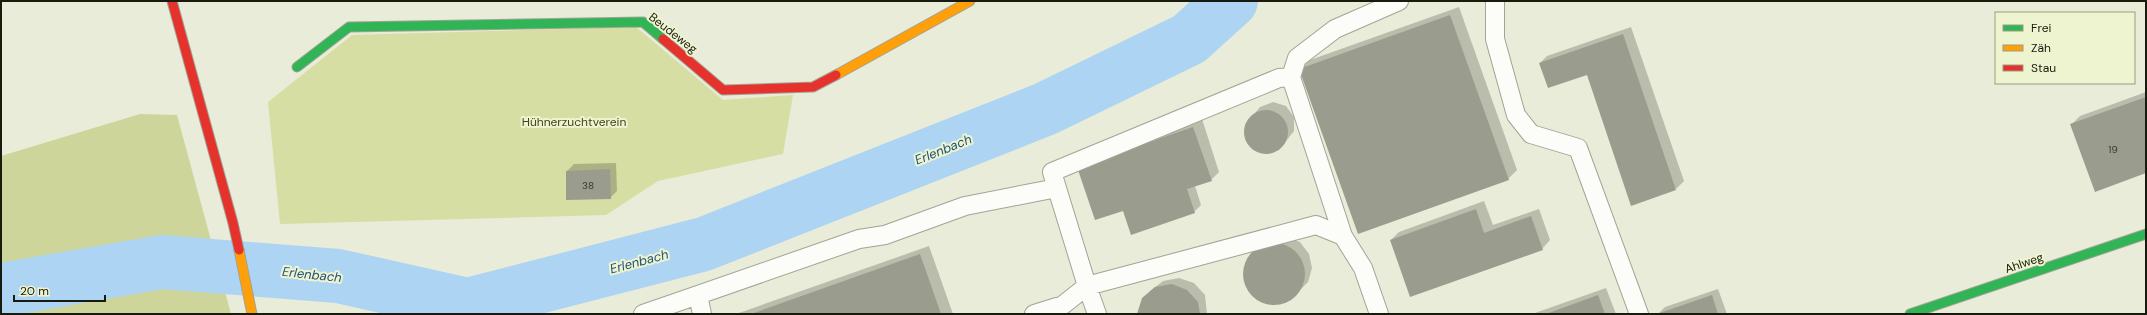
<svg xmlns="http://www.w3.org/2000/svg" width="2147" height="315" font-family="'DM Sans',sans-serif">
<style>
.green{fill:#d6dea4}
.forest{fill:#ced59a}
.shadow{fill:#0003}
.lines{fill:none;stroke-linecap:round;stroke-linejoin:round}
.river{stroke:#add4f2;stroke-width:54}
.building{fill:#9a9d8d}
.lane-casing{stroke:#a2a495;stroke-width:20}
.fast-casing{stroke:#a2a495;stroke-width:11}
.slow-casing{stroke:#a2a495;stroke-width:11}
.jam-casing{stroke:#a2a495;stroke-width:11}
.lane{stroke:#fcfcf9;stroke-width:18}
.fast{stroke:#30b455;stroke-width:9}
.slow{stroke:#ff9f0a;stroke-width:9}
.jam{stroke:#e5322d;stroke-width:9}
.labels{text-anchor:middle;stroke-width:4;stroke-linejoin:round;paint-order:stroke}
.number-label{font-size:10px;fill:#383b2d}
.street-label{font-size:12px;fill:#181a0d;stroke:#eff4d0}
.park-label{font-size:12px;fill:#3e431d;stroke:#eff4d0}
.water-label{font-size:13px;font-style:italic;fill:#20527b;stroke:#eff4d0}
</style>
<rect width="100%" height="100%" fill="#e9ecd8"/>
<path class="green" d="M 636,27 L 723,100 L 793,95 L 783,154 L 658,181 L 606,215 L 280,224 L 268,102 L 352,35 Z"/>
<path class="forest" d="M 140,114 L 177,115 L 231,314 L 1,314 L 1,156 Z"/>
<path class="shadow" d="M 1459,7 L 1517,170 L 1508,179 L 1301,69 L 1310,60 Z
M 1631,27 L 1684,181 L 1676,189 L 1587,73 L 1540,63 L 1547,56 Z
M 2146,92 L 2146,172 L 2072,124 L 2080,116 Z
M 1273,102 L 1286,106 L 1294,117 L 1294,131 L 1279,150 L 1266,154 L 1253,150 L 1245,139 L 1245,125 L 1260,107 Z
M 1202,119 L 1219,172 L 1211,180 L 1195,186 L 1201,205 L 1194,212 L 1124,211 L 1087,159 Z
M 616,163 L 617,191 L 610,198 L 567,171 L 574,164 Z
M 1484,201 L 1493,225 L 1539,209 L 1550,240 L 1542,249 L 1391,240 L 1399,232 Z
M 1287,237 L 1300,242 L 1309,254 L 1312,268 L 1308,282 L 1290,300 L 1276,304 L 1262,302 L 1250,293 L 1244,280 L 1245,266 L 1252,253 L 1259,245 Z
M 929,246 L 953,314 L 736,314 Z
M 1179,278 L 1194,283 L 1205,295 L 1207,314 L 1138,314 L 1150,291 L 1163,281 Z
M 1606,288 L 1616,314 L 1532,314 Z
M 1718,289 L 1727,314 L 1658,314 L 1665,307 Z"/>
<g class="lines">
<path class="river" d="M 1,290 L 162,262 L 338,276 L 468,305 L 704,244 L 1045,109 L 1189,39 L 1231,1"/>
</g>
<path class="building" d="M 1450,15 L 1509,180 L 1358,234 L 1299,69 Z
M 1623,34 L 1676,190 L 1631,206 L 1587,75 L 1548,88 L 1539,63 Z
M 2146,97 L 2146,173 L 2095,192 L 2070,124 Z
M1244 132a22 22 0 1 1 44 0a22 22 0 1 1-44 0Z
M 1193,127 L 1212,181 L 1187,189 L 1195,213 L 1131,235 L 1123,211 L 1095,220 L 1077,167 Z
M 610,169 L 611,199 L 566,200 L 566,171 Z
M 1476,209 L 1484,233 L 1531,216 L 1543,250 L 1410,297 L 1390,240 Z
M1243 274a31 31 0 1 1 62 0a31 31 0 1 1-62 0Z
M 920,254 L 941,314 L 751,314 Z
M 1172,284 L 1187,290 L 1198,302 L 1200,314 L 1137,314 L 1142,298 L 1155,287 Z
M 1598,295 L 1605,314 L 1546,314 Z
M 1712,295 L 1718,314 L 1657,314 Z"/>
<g class="lines">
<g class="lane-casing">
<path id="lane" d="M 1495,1 L 1495,39 L 1516,115 L 1531,134 L 1578,148 L 1639,314
M 1291,77 L 1297,58 L 1335,29 L 1399,1
M 1343,236 L 1316,225 L 1087,286 L 1052,172 L 1279,78 L 1291,77 L 1343,236 L 1363,268 L 1379,314
M 643,314 L 698,295
M 702,314 L 698,295 L 859,239 L 885,235 L 965,206 L 1057,188
M 1034,314 L 1063,305 L 1087,286 L 1097,314"/>
</g>
<g class="fast-casing">
<path id="fast" d="M 297,67 L 349,27 L 643,22 L 663,39
M 1910,314 L 2146,234"/>
</g>
<g class="slow-casing">
<path id="slow" d="M 836,75 L 970,1
M 239,250 L 252,314"/>
</g>
<g class="jam-casing">
<path id="jam" d="M 172,1 L 233,223 L 239,250
M 663,39 L 723,90 L 813,87 L 836,75"/>
</g>
<use href="#lane" class="lane"/>
<use href="#fast" class="fast"/>
<use href="#slow" class="slow"/>
<use href="#jam" class="jam"/>
</g>
<g class="labels">
<g class="number-label">
<text x="2113" y="153">19</text>
<text x="588" y="189">38</text>
</g>
<g class="street-label">
<text transform="translate(673 33) rotate(38)" y="4">Beudeweg</text>
<text transform="translate(2024 263) rotate(-19)" y="4">Ahlweg</text>
</g>
<g class="park-label">
<text x="574" y="126">Hühnerzuchtverein</text>
</g>
<g class="water-label">
<text transform="translate(943 149) rotate(-22)" y="5">Erlenbach</text>
<text transform="translate(639 261) rotate(-15)" y="5">Erlenbach</text>
<text transform="translate(312 274) rotate(6)" y="5">Erlenbach</text>
</g>
</g>
<rect width="2147" height="315" fill="none" stroke="#181a0d" stroke-width="4"/>
<rect x="1995" y="12" width="140" height="72" fill="#eff4d0" stroke="#999d82"/>
<rect x="2003" y="25" width="20" height="6" fill="#30b455" stroke="#999d82"/>
<text x="2031" y="32" font-size="12" fill="#181a0d">Frei</text>
<rect x="2003" y="45" width="20" height="6" fill="#ff9f0a" stroke="#999d82"/>
<text x="2031" y="52" font-size="12" fill="#181a0d">Zäh</text>
<rect x="2003" y="65" width="20" height="6" fill="#e5322d" stroke="#999d82"/>
<text x="2031" y="72" font-size="12" fill="#181a0d">Stau</text>
<path d="M14 295v6h91v-6" fill="none" stroke="#181a0d" stroke-width="2"/>
<text x="20" y="295" font-size="12" fill="#181a0d" stroke="#eff4d0" stroke-width="3" paint-order="stroke">20 m</text>
</svg>
